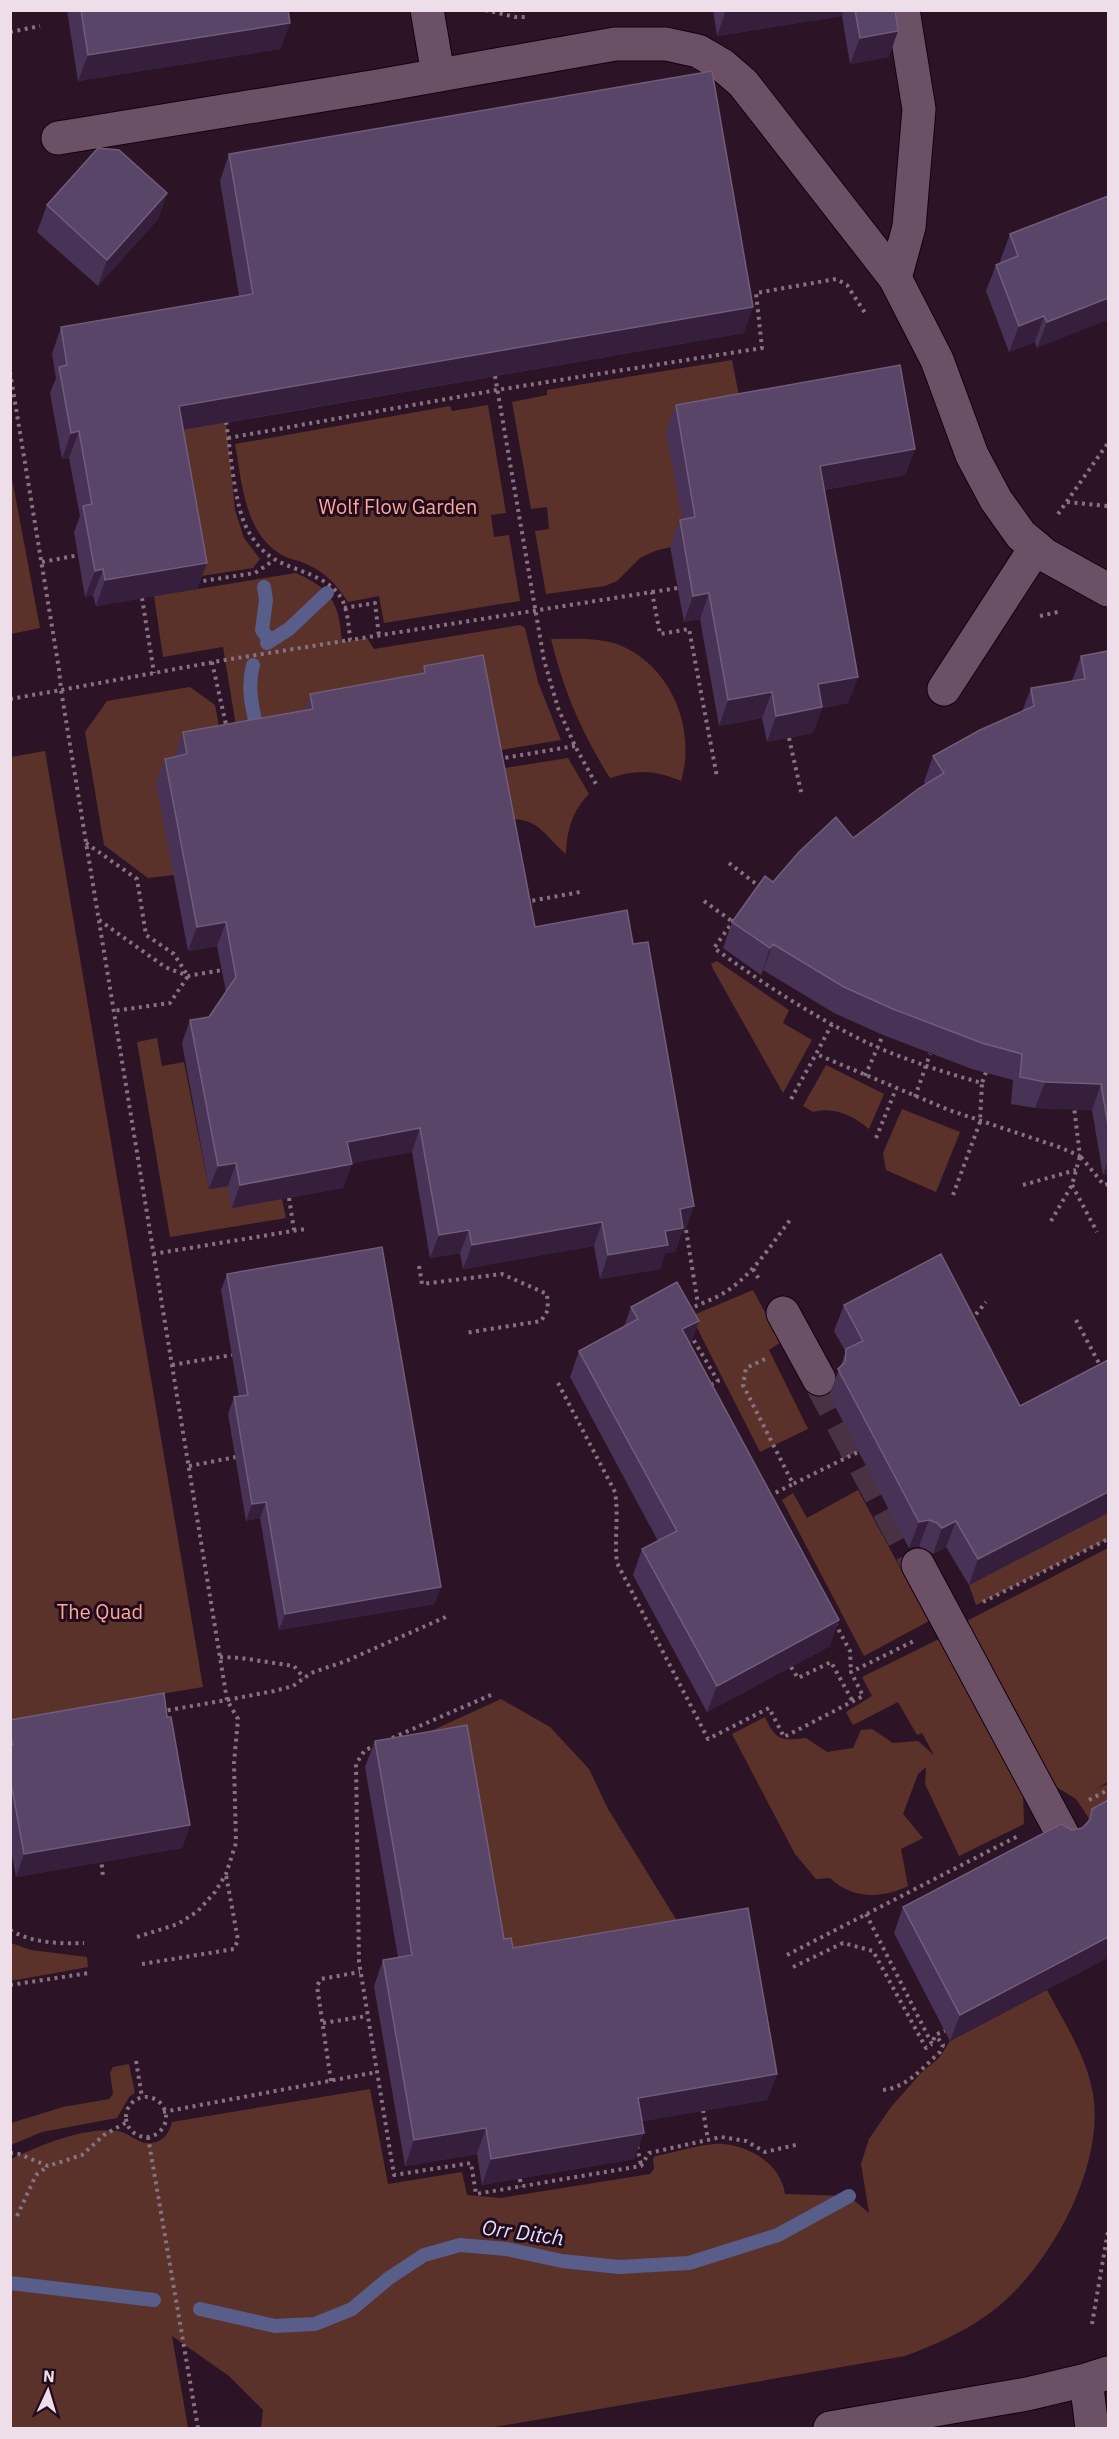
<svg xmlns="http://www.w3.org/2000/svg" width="1119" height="2439" font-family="'IBM Plex Sans',sans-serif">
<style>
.green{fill:#5a322a}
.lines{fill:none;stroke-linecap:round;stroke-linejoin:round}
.stream{stroke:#595d89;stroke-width:14}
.minor-tunnel{stroke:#493243;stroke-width:33;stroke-dasharray:33 16;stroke-linecap:butt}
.minor-casing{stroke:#13020f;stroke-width:35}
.path{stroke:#867281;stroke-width:4;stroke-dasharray:3 4.5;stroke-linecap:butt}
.minor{stroke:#6c5065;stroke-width:33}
.wall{fill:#483357}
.shaded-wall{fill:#351f3d}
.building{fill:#594567;stroke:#715d7b;stroke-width:1.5}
.labels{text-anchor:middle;stroke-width:6;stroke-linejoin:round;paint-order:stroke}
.park-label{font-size:20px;fill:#fca998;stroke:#210b1d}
.water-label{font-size:21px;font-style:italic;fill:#dde1ff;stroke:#210b1d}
</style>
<rect width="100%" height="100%" fill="#2c1426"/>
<path class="green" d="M 732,360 L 743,417 L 686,543 L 655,551 L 640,558 L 617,581 L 605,586 L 546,594 L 535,531 L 549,529 L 547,507 L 531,509 L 512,402 L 547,395 L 547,390 Z
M 488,405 L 506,513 L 491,515 L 494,537 L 509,535 L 520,601 L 384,623 L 379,596 L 348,602 C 336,584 324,571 304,563 C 297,560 289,559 282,555 C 244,533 242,482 235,444 L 450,406 L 452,411 Z
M 226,422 L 235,510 L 244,538 L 260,559 L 253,568 L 195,577 L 170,432 Z
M 10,468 L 40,628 L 11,634 L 10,634 Z
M 296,573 C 332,589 339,603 342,642 L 367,638 L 374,649 L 520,625 L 525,628 L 538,682 L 561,740 L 489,752 L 239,744 L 223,647 L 163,657 L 154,596 Z
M 551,639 C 575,639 603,637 624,647 C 673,670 696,731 681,781 C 655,770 636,769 610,778 C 582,734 563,689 551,639 Z
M 190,687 L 215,705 L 223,747 L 175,756 L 179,778 L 174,875 L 148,878 L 104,845 L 85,732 L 107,701 Z
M 45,751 L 203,1687 L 11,1719 L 10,757 Z
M 568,758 L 589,794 C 572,811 567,830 566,854 C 544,836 541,818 507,819 L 492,770 Z
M 717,961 L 789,1010 L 783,1023 L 812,1040 L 783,1093 L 713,969 L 711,964 Z
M 157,1038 L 162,1066 L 184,1062 L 209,1189 L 228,1186 L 282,1199 L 286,1218 L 170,1237 L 137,1042 Z
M 826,1065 L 884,1094 L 869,1129 C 853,1116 835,1106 813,1112 L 803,1106 Z
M 902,1109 L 960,1132 L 936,1192 L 886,1170 L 883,1153 Z
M 753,1290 L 781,1342 L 769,1350 L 808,1429 L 760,1452 L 691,1316 Z
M 858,1490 L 929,1621 L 864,1656 L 782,1500 L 793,1493 L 807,1518 Z
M 1108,1512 L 1108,1539 L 976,1605 L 969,1585 Z
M 1108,1548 L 1108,1782 L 1096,1789 L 1108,1784 L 1108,1822 L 1096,1829 L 1076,1799 L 1050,1783 L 967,1621 Z
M 939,1639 L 1023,1795 L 1024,1824 L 959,1856 L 925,1784 L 926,1767 L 918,1774 L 903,1814 L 923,1838 L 901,1849 L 908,1886 C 883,1899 851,1899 830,1878 L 816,1879 L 795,1854 L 732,1734 L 765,1717 C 776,1741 781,1741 806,1738 L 827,1752 L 853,1748 L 861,1730 L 872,1729 L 893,1743 L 918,1741 L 934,1755 L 922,1733 L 917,1735 L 898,1702 L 853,1725 L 846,1712 L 872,1696 L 862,1677 Z
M 501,1699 L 550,1727 L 589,1769 L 608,1809 L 690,1942 L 503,1974 L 409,1741 Z
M 11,1943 L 31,1950 L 87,1957 L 88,1967 L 11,1981 Z
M 1047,1990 C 1064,2022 1085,2054 1092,2089 C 1108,2163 1049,2270 990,2313 C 964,2332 935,2345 905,2356 L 489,2428 L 261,2428 L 263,2410 L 229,2376 L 172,2336 L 188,2428 L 11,2428 L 11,2159 C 38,2146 86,2126 117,2131 C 129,2132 138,2145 151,2143 C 164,2142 169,2133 172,2122 L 370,2089 L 388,2184 L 462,2172 L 467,2195 L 501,2198 L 650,2174 L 654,2169 L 653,2159 L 655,2156 C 673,2153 708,2142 724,2144 C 752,2147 781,2165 785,2194 L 849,2196 L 869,2213 L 861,2164 L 869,2139 L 891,2107 L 921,2073 L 940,2057 L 950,2041 Z
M 129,2064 L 135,2093 L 129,2097 L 117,2118 L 42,2132 L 11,2145 L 11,2123 L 63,2107 L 109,2099 L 113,2094 L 110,2073 L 113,2067 Z"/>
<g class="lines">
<path class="stream" d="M 264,587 L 266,600 L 262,630 L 269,640
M 267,643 L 289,629 L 327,593
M 253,665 C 247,687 252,707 257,729
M 10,2283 L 154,2300
M 200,2309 L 275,2326 L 315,2324 L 352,2309 L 389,2278 L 424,2255 L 460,2245 L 507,2249 L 562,2261 L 619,2267 L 689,2263 L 778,2235 L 849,2196"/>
<path class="minor-tunnel" d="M 819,1379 L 918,1565"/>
<g class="minor-casing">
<path id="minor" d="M 427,10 L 438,74
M 58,138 L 372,87 L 615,44 L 666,44 L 698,51 L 722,65 L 743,83 L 895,278 L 937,360 L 972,455 L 996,500 L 1021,535 L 1045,555 L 1108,590
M 895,278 L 909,227 L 919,109 L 903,10
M 944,689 L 1036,547
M 783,1313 L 819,1379
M 918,1565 L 1064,1837
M 1086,2380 L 1092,2428
M 830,2428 L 1027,2394 L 1086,2380 L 1108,2373"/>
</g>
<path class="path" d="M 485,10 L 515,17 L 527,17
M 10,32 L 40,26
M 10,372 L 59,669 L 61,690 L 225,660 L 350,640
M 495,376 L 544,660 L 558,708 L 575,746 L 597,786
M 226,422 C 231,452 234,510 250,534 C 256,544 266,555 276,560 C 299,573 333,576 344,604 C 348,615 349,628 350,640 L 652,592 L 660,634 L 689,629 L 717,777
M 228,438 L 497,390 L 762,348 L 756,293 L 836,279 L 847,285 L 867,316
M 1067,502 L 1108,506
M 1058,514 L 1108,443
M 42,562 L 79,555
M 196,582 L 255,573 L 274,560
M 652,592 L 678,588
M 142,598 L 154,673
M 344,608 L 375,603 L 379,636
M 1040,616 L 1062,611
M 212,662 L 227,729
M 10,699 L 61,690 L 227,1700 L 163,1711
M 789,738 L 802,796
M 498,759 L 575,746
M 86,843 L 137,879 L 146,935 L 174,954 L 188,976 L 170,1003 L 113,1011
M 729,863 L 760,887
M 704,901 L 733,922
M 525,902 L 580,892
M 99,920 L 165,967 L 188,976 L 222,970
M 734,920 L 714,948 C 765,985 817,1019 874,1046 C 909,1061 946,1073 982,1083 L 986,1072
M 832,1024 L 816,1054 L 949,1110 L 1059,1147 L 1080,1156 L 1074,1107
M 865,1076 L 883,1035
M 915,1097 L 930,1054
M 791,1099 L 816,1054
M 876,1138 L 896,1089
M 1081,1157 L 1104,1185 L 1108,1184
M 1023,1185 L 1076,1170
M 1072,1185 L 1097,1232
M 953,1195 L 980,1122 L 982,1083
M 289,1198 L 294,1230
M 1051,1221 L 1072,1185 L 1080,1156
M 686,1230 L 698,1304
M 153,1254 L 305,1229
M 419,1266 L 422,1284 L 502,1274 L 547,1294 L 548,1310 L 541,1321 L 465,1333
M 753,1269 L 760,1281
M 688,1310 C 701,1303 715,1299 727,1291 C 754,1273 771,1245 790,1220
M 971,1320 L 986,1302
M 1076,1320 L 1102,1369
M 690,1334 L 718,1381 L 707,1387
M 765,1359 L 746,1368 L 743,1385 L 793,1484 L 858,1452
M 172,1365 L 232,1355
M 558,1383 L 615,1492 C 619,1516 614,1539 617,1563 L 708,1739 L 769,1708 L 784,1737 L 863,1696 L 851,1672 L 914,1641
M 189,1466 L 236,1457
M 769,1496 L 793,1484
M 983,1602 L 1108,1539
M 835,1623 L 850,1651 L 851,1672
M 220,1657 L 241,1658 L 294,1666 L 304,1678
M 791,1667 L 798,1678 L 831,1662 L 853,1702
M 392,1738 L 493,1694
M 377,1745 L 365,1750 L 356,1764 L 359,1962 L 394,2175 L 471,2163 L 476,2194 L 641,2166 L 649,2153 L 721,2137 L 746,2141 L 765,2152 L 800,2144
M 1089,1800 L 1108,1790
M 101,1857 L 103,1877
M 866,1914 L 932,2044 L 935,2035 L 949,2029
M 10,1930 C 32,1943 60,1944 84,1943
M 137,1937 L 178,1924 L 198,1911 L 215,1892 L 226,1874 L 236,1843 L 234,1763 L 238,1719 L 227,1700 L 274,1691 L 293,1686 L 311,1673 L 346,1661 L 448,1616
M 787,1955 L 1018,1836
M 142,1964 L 234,1949 L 238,1940 L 226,1875
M 793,1967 L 843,1943 L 873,1951 L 926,2048 L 932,2044
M 10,1985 L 89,1973
M 323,2023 L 367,2016
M 136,2061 L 142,2097
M 331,2081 L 317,1986 L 321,1979 L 360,1972
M 883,2090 C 908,2087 922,2068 940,2052 L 943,2045 L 936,2036
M126 2117a20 20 0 1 1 40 0a20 20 0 1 1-40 0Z
M 703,2110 L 708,2140
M 163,2112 L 377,2072
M 148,2137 L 198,2428
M 637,2146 L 641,2165
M 10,2153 L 19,2154 L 48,2166 L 82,2155 L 104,2135 L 127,2122
M 520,2179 L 521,2187
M 17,2216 L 36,2175 L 48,2166
M 1092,2324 L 1108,2231"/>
<use href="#minor" class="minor"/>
</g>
<path class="wall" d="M 67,10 L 288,10 L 290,23 L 280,49 L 78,81 Z
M 713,10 L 895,10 L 889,57 L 850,64 L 842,16 L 717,36 Z
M 229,154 L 744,333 L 184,430 L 207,563 L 197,589 L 96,606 L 93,595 L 85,597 L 74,532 L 80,516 L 69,458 L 62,459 L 50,393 L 56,378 L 52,354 L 61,327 L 239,296 L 220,181 Z
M 167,193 L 158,219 L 98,286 L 37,232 L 47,205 Z
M 1108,196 L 1037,348 L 1035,342 L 1009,352 L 986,291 L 996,265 L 1001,263 L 1000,261 L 1010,234 Z
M 676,405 L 915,449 L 905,475 L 824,490 L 858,677 L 848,703 L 822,708 L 813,733 L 767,742 L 762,718 L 719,726 L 700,619 L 684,622 L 670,546 L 680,520 L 682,519 L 666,431 Z
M 1108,651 L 1108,1174 L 1103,1175 L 1092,1110 L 1035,1108 L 1011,1104 L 1013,1080 L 972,1069 L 883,1035 L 834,1013 L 763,970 L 761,975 L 723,948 L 732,922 L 773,882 L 853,838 L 925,784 L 924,782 L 933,756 L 1022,712 L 1031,688 L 1072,681 L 1081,656 Z
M 424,666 L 535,927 L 686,1230 L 682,1231 L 675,1252 L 665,1253 L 660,1269 L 600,1279 L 594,1246 L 463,1269 L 460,1253 L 430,1258 L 412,1152 L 352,1163 L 343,1188 L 232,1208 L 228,1186 L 209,1189 L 182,1043 L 190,1020 L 209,1017 L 226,992 L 217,946 L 188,951 L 156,782 L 165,759 L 175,757 L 183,732 L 304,711 L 310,694 L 421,674 Z
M 227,1274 L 435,1604 L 279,1630 L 260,1518 L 246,1521 L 228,1414 L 234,1397 L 239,1397 L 221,1290 Z
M 844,1305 L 1020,1406 L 1108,1360 L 1108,1513 L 969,1585 L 946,1547 L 933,1554 L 927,1549 L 919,1546 L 909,1548 L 829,1395 L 846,1352 L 834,1331 Z
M 631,1307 L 699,1321 L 690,1345 L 830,1646 L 707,1712 L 633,1575 L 642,1549 L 658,1541 L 570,1377 L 579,1351 L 624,1327 Z
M 167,1717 L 190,1825 L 182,1848 L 16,1877 L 10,1845 L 10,1720 Z
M 375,1741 L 504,1939 L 513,1948 L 777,2074 L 767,2100 L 642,2121 L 634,2159 L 482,2185 L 477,2154 L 405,2166 L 374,1986 L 383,1960 L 398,1957 L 365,1767 Z
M 1108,1800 L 950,2041 L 894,1933 L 903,1907 L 1072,1830 L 1082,1828 L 1087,1823 L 1092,1809 Z"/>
<path class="shaded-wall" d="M 726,10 L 844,10 L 842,16 L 717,36 Z
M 290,23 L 280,49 L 78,81 L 88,55 Z
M 898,31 L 889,57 L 850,64 L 860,38 Z
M 167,193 L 158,219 L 98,286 L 107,260 Z
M 1108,298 L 1108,320 L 1037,348 L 1047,322 Z
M 753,307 L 744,333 L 170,432 L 179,406 Z
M 1044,316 L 1035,342 L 1009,352 L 1019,326 Z
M 79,431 L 69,458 L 62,459 L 71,433 Z
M 915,449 L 905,475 L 811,492 L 820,466 Z
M 207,563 L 197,589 L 96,606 L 105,580 Z
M 103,569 L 93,595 L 85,597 L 95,571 Z
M 709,593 L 700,619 L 684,622 L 693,596 Z
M 858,677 L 848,703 L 822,708 L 813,733 L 767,742 L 776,716 L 818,684 Z
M 772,692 L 762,718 L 719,726 L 728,700 Z
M 226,922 L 217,946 L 188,951 L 197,927 Z
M 773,944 L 763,970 L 761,975 L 770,948 Z
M 1045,1082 L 1101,1084 L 1092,1110 L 1035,1108 Z
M 420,1128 L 412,1152 L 338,1166 L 347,1142 Z
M 1108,1161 L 1108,1174 L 1103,1175 Z
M 236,1163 L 228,1186 L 209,1189 L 218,1166 Z
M 352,1164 L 343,1188 L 232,1208 L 240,1185 Z
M 694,1206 L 686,1230 L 682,1231 L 675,1252 L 665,1253 L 660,1269 L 600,1279 L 608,1255 L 665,1231 L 680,1209 Z
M 602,1222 L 594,1246 L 463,1269 L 472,1245 Z
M 469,1230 L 460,1253 L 430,1258 L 439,1235 Z
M 699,1321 L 689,1347 L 682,1329 Z
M 1108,1492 L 1108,1513 L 969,1585 L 978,1559 Z
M 266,1502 L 260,1518 L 246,1521 L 252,1504 Z
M 929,1520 L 919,1546 L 909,1548 L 919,1522 Z
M 956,1521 L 946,1547 L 933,1554 L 942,1528 Z
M 441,1587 L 435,1604 L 279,1630 L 285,1614 Z
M 839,1620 L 830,1646 L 707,1712 L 717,1686 Z
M 190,1825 L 182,1848 L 16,1877 L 24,1854 Z
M 1108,1937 L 1108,1958 L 950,2041 L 960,2015 Z
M 777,2074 L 767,2100 L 628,2124 L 638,2098 Z
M 486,2128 L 477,2154 L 405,2166 L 414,2140 Z
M 644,2133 L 634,2159 L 482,2185 L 491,2159 Z"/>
<path class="building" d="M 81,10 L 288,10 L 290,23 L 88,55 Z
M 855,10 L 895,10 L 898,31 L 860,38 Z
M 712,71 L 753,307 L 179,406 L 207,563 L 105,580 L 103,569 L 95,571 L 83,506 L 92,504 L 79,431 L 71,433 L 59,367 L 67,365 L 61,327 L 253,294 L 229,154 Z
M 98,148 L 119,150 L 167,193 L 107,260 L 47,205 Z
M 1108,196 L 1108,298 L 1047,322 L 1044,316 L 1019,326 L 996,265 L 1018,256 L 1010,234 Z
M 900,365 L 915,449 L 820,466 L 858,677 L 818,684 L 822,707 L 776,716 L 772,692 L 728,700 L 709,593 L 693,596 L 680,520 L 695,517 L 676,405 Z
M 1108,651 L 1108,1125 L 1101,1084 L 1045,1082 L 1020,1077 L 1022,1054 L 982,1043 L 893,1009 L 844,987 L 773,944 L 770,948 L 732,922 L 765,876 L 773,882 L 799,852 L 836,817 L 853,838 L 918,789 L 944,773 L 933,756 L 980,730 L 1034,706 L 1031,688 L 1085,679 L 1081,656 Z
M 483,655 L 535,927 L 627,910 L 633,944 L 648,942 L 694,1206 L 680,1209 L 683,1228 L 665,1231 L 668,1245 L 608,1255 L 602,1222 L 472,1245 L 469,1230 L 439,1235 L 420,1128 L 347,1142 L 352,1164 L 240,1185 L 236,1163 L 218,1166 L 190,1020 L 209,1017 L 236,977 L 226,922 L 197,927 L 165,759 L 187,754 L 183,732 L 313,709 L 310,694 L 425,673 L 424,666 Z
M 382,1247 L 441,1587 L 285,1614 L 266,1502 L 252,1504 L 234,1397 L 248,1395 L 227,1274 Z
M 941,1254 L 1020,1406 L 1108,1360 L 1108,1492 L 978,1559 L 956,1521 L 942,1528 L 937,1523 L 929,1520 L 919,1522 L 838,1369 L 845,1362 L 846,1349 L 863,1341 L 844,1305 Z
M 677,1282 L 699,1321 L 682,1329 L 839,1620 L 717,1686 L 642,1549 L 677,1531 L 579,1351 L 638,1319 L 631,1307 Z
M 164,1693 L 167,1717 L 171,1717 L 190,1825 L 24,1854 L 10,1777 L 10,1745 L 13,1745 L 10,1731 L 10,1720 Z
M 467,1725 L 504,1939 L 511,1938 L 513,1948 L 748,1908 L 777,2074 L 638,2098 L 644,2133 L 491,2159 L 486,2128 L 414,2140 L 383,1960 L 412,1955 L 375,1741 Z
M 1108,1800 L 1108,1937 L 960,2015 L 903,1907 L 1061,1824 L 1072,1830 L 1082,1828 L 1090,1820 L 1092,1809 Z"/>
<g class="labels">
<g class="park-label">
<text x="398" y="514">Wolf Flow Garden</text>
<text x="100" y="1619">The Quad</text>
</g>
<g class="water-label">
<text transform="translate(523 2233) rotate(8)" y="7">Orr Ditch</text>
</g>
</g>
<rect width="1119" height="2439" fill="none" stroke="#eedeea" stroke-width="24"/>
<g transform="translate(48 2391) rotate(4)" stroke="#210b1d" stroke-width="4.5" paint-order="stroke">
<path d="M0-4.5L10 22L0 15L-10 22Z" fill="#eedeea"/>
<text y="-9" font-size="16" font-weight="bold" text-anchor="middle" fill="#eedeea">N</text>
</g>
</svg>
